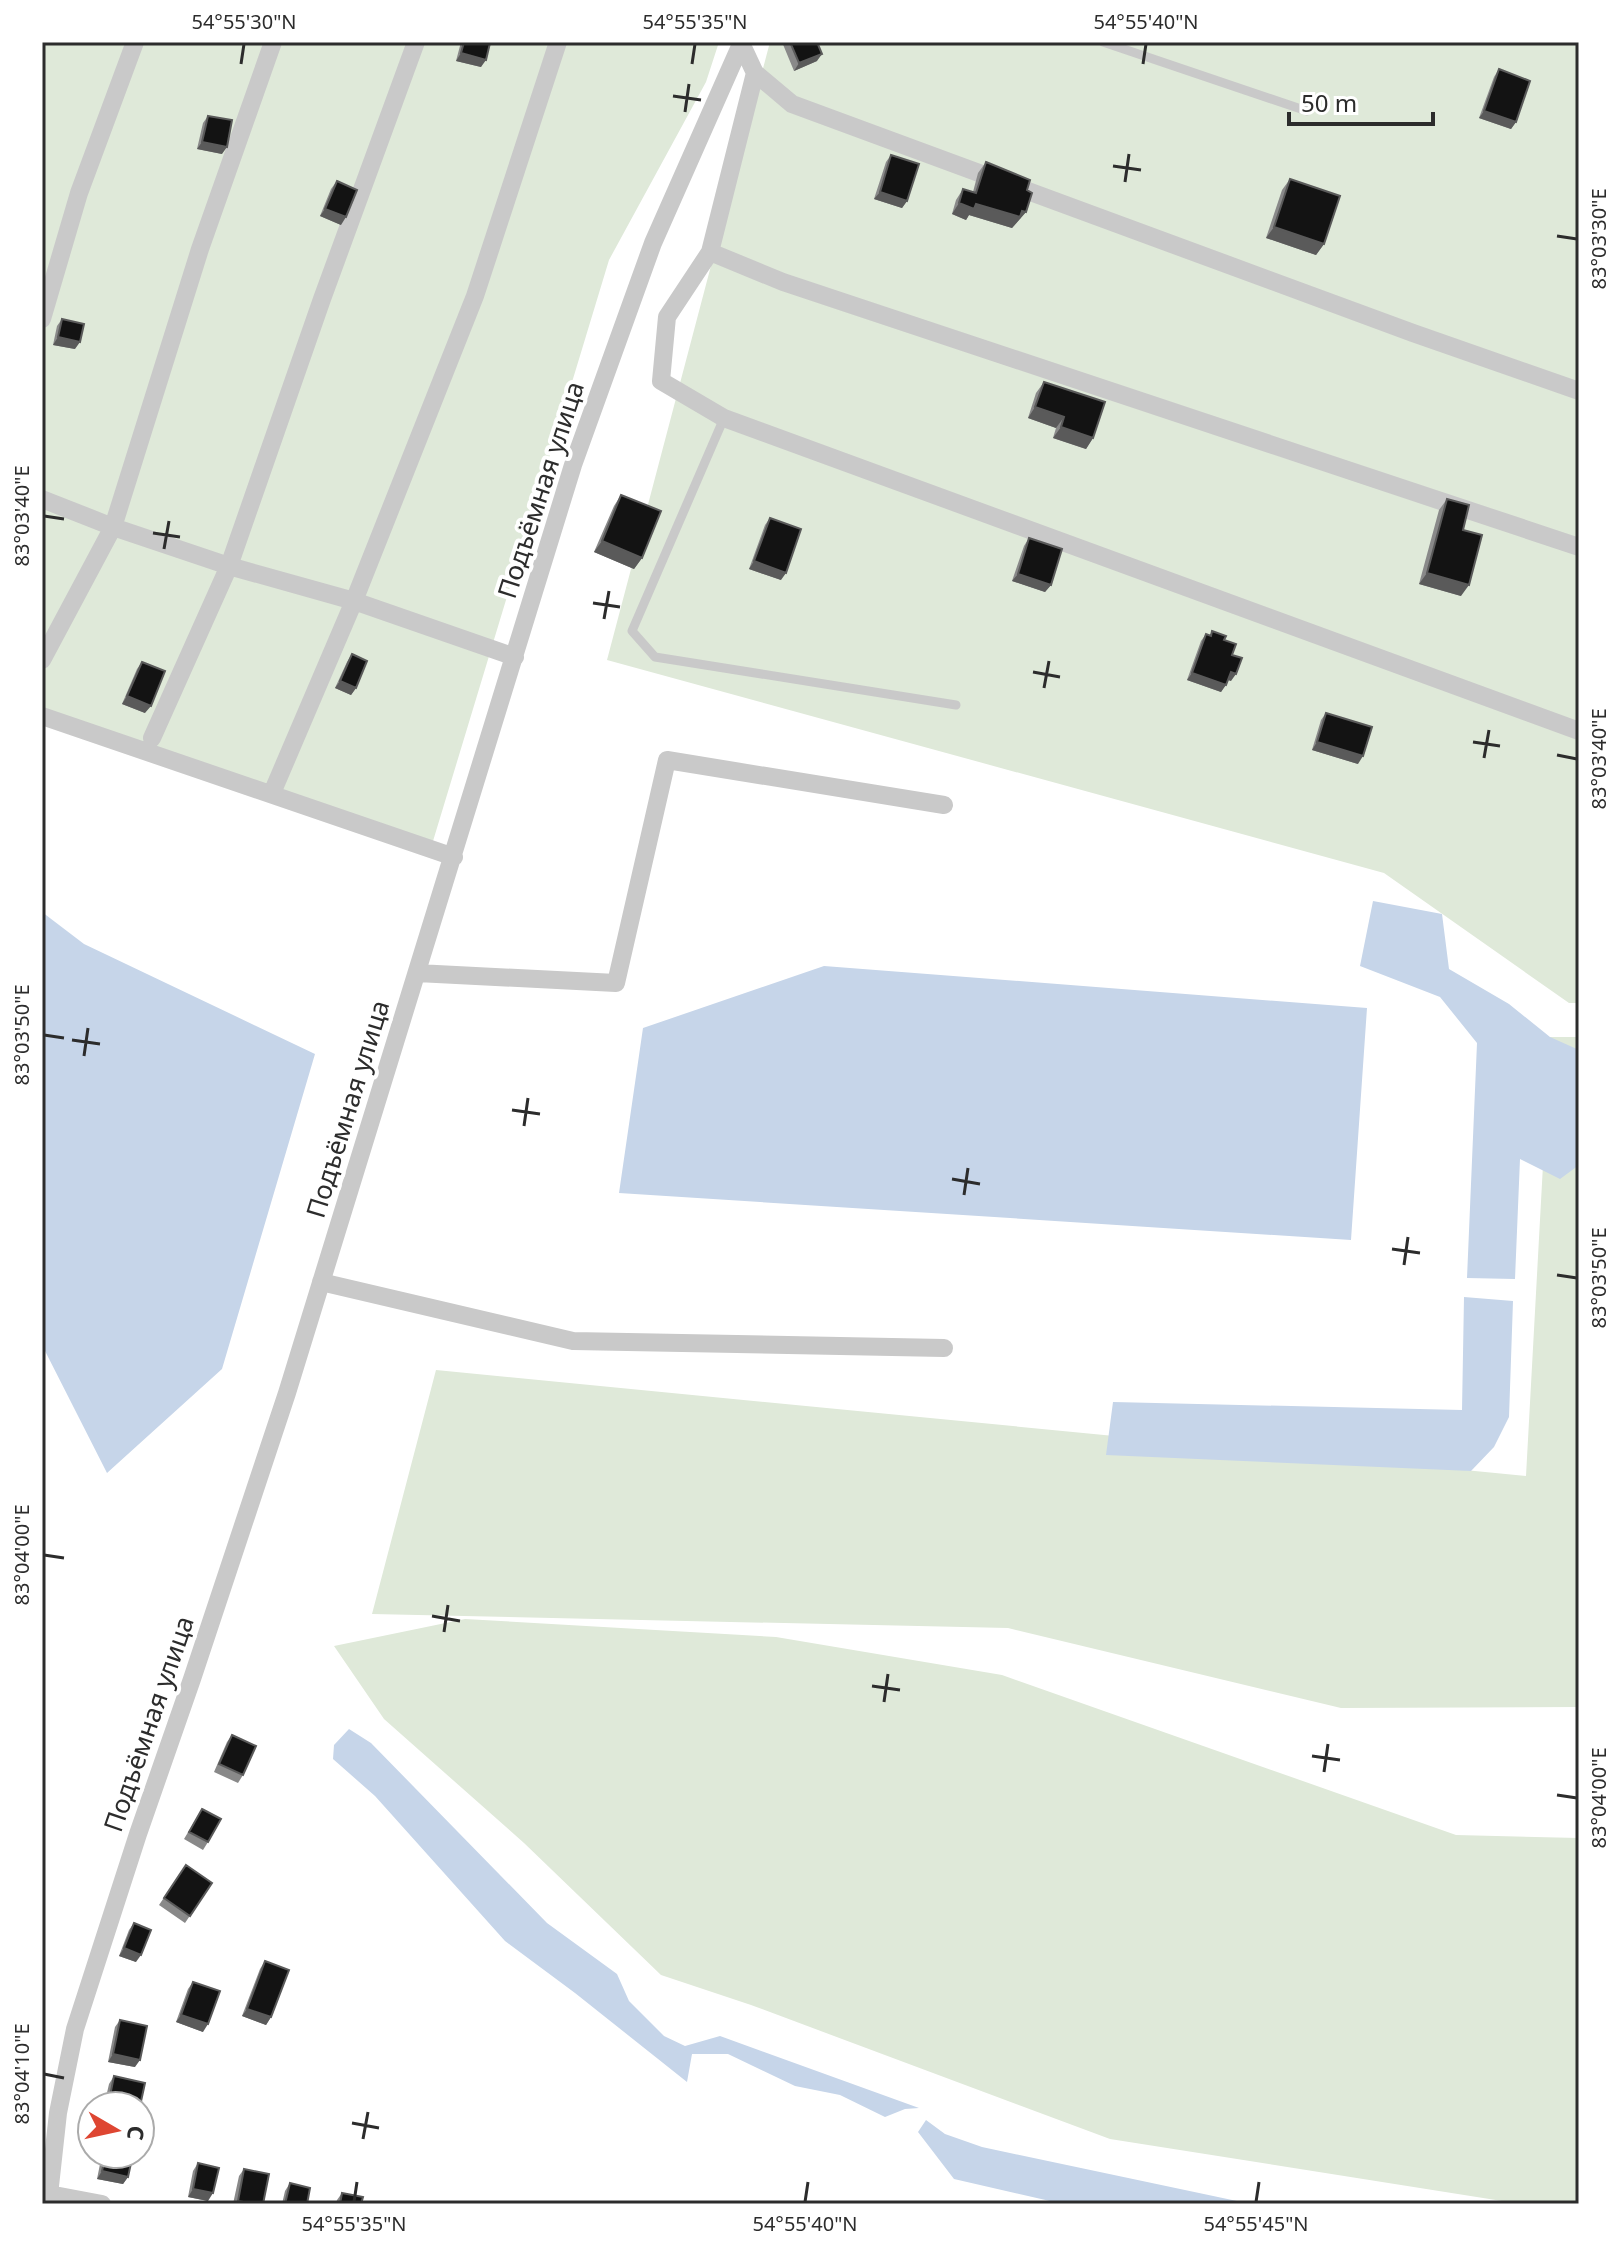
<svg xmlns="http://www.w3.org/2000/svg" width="1621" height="2246" font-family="'Noto Sans',sans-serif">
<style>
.green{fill:#dfe9d9}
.water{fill:#c6d5e9}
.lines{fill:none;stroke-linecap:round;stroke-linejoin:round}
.lane{stroke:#c9c9c9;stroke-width:9}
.street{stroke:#c9c9c9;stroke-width:18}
.wall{fill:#898989}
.shaded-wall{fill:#5a5a5a}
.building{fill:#131313;stroke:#5a5a5a;stroke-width:2}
.ticks{fill:none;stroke:#2c2c2c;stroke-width:3}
.labels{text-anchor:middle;stroke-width:8;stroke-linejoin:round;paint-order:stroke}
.street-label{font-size:26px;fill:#2c2c2c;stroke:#fff}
.neatline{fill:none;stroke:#2c2c2c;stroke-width:3}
.ticks-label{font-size:20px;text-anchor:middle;fill:#2c2c2c}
</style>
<rect width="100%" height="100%" fill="#fff"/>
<path class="green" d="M 42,42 L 719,42 L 706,82 L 609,260 L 430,851 L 42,722 Z
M 770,42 L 1579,42 L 1579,1003 L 1569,1003 L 1384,873 L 607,660 Z
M 1550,1037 L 1579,1037 L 1579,1707 L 1341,1708 L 1008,1628 L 372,1614 L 436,1370 L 1526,1476 Z
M 465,1619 L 776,1637 L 1002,1675 L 1456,1835 L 1579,1838 L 1579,2204 L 1521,2204 L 1110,2139 L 751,2005 L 661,1975 L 524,1843 L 384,1719 L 334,1646 Z"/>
<path class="water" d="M 1373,901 L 1442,914 L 1449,969 L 1509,1004 L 1550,1037 L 1579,1050 L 1579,1165 L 1560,1179 L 1520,1159 L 1515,1279 L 1467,1278 L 1477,1043 L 1440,997 L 1360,966 Z
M 42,912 L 84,944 L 315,1054 L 222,1369 L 107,1473 L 42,1345 Z
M 824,966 L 1367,1008 L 1351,1240 L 619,1193 L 643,1028 Z
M 1464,1297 L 1513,1301 L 1509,1417 L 1494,1447 L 1471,1471 L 1106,1455 L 1113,1402 L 1462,1410 Z
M 349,1729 L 371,1743 L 547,1923 L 617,1974 L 629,2001 L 664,2036 L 685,2046 L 720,2036 L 919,2108 L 905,2109 L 885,2117 L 840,2095 L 795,2086 L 728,2054 L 692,2054 L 687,2082 L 575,1993 L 505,1941 L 375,1796 L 333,1759 L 334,1745 Z
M 926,2120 L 945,2134 L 982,2147 L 1251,2204 L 1063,2204 L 954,2179 L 918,2132 Z"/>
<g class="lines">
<path class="lane" d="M 1103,42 L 1307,111
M 724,418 L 632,631 L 655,657 L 956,705"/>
<path class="street" d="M 741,43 L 755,73 L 710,252 L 667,317 L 661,381 L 724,418 L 1579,731
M 755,73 L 792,104 L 1413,333 L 1579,391
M 710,252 L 783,282 L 1579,547
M 42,319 L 79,193 L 135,42
M 42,499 L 113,527 L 229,566 L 354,601 L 515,657
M 42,660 L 113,527 L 200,249 L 273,42
M 42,716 L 454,857
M 152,738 L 229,566 L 322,299 L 416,42
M 275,786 L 354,601 L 475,296 L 558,42
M 417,973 L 616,983 L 667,760 L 944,805
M 321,1282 L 573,1341 L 944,1348
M 49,2194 L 102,2204
M 48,2204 L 58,2113 L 75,2029 L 138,1834 L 192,1679 L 287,1393 L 573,465 L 653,243 L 742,42"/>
</g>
<path class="wall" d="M 461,42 L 487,42 L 481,67 L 456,61 Z
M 782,42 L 817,42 L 817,61 L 794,71 Z
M 1499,69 L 1516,122 L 1511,129 L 1479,118 L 1494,77 Z
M 208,116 L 222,154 L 197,149 L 203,123 Z
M 891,155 L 907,201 L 902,208 L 874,199 L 886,162 Z
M 986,162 L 1027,190 L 1026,212 L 1012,228 L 969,215 L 966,220 L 952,214 L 956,200 L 963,189 L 973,192 L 978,173 Z
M 1290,179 L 1324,244 L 1316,255 L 1266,238 L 1282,190 Z
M 337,181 L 341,225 L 320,216 L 331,189 Z
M 62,319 L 75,349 L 53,345 L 57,326 Z
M 1044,382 L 1093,438 L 1086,449 L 1053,438 L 1056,428 L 1028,418 L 1036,393 Z
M 621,495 L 642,558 L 634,569 L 594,552 L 614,506 Z
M 1447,499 L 1463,530 L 1461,596 L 1419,584 L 1439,510 Z
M 770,518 L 781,580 L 749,569 L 765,525 Z
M 1029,538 L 1051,585 L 1045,592 L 1012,581 L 1024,546 Z
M 1212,631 L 1224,640 L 1232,655 L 1231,681 L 1228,680 L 1221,692 L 1187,680 L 1201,641 L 1206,634 L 1210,635 Z
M 352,654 L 356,688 L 351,695 L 335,688 L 347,662 Z
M 142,662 L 145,713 L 122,704 L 137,669 Z
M 1326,713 L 1358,764 L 1312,750 L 1321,720 Z
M 232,1735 L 243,1775 L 238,1783 L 214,1772 L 227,1742 Z
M 202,1809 L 208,1842 L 203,1850 L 184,1839 Z
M 186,1865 L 212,1883 L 185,1923 L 159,1905 Z
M 134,1923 L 136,1962 L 119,1956 L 129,1930 Z
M 265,1961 L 271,2017 L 266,2025 L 242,2016 L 260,1969 Z
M 193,1982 L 203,2032 L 176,2022 L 188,1989 Z
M 120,2020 L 135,2067 L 108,2062 L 115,2027 Z
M 114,2076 L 140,2106 L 104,2106 L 109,2084 Z
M 102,2154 L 133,2154 L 128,2177 L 123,2184 L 97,2179 Z
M 198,2163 L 208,2201 L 188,2197 L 193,2171 Z
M 244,2169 L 263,2204 L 233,2204 L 239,2176 Z
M 290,2183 L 307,2204 L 282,2204 L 285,2191 Z
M 342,2193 L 361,2204 L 336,2204 L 337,2200 Z"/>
<path class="shaded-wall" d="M 461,53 L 486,60 L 481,67 L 456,61 Z
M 822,54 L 817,61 L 794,71 L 799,63 Z
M 1484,111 L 1516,122 L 1511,129 L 1479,118 Z
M 202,142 L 227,147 L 222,154 L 197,149 Z
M 880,192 L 907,201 L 902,208 L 874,199 Z
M 959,203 L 976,204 L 1026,212 L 1012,228 L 969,215 L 966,220 L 952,214 Z
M 325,209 L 346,217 L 341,225 L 320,216 Z
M 1274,227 L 1324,244 L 1316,255 L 1266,238 Z
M 58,337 L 80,342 L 75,349 L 53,345 Z
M 1035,407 L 1064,417 L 1056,428 L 1028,418 Z
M 1061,427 L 1093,438 L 1086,449 L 1053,438 Z
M 602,541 L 642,558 L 634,569 L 594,552 Z
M 754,561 L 786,573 L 781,580 L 749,569 Z
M 1427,573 L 1469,585 L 1461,596 L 1419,584 Z
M 1018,574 L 1051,585 L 1045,592 L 1012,581 Z
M 1231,672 L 1236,674 L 1231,681 L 1226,679 Z
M 1192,673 L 1226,685 L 1221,692 L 1187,680 Z
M 340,681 L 356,688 L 351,695 L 335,688 Z
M 127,696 L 151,706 L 145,713 L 122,704 Z
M 1317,742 L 1363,756 L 1358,764 L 1312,750 Z
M 124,1948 L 141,1955 L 136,1962 L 119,1956 Z
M 247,2009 L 271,2017 L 266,2025 L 242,2016 Z
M 181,2015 L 208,2024 L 203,2032 L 176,2022 Z
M 113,2054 L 140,2060 L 135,2067 L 108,2062 Z
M 102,2171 L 128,2177 L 123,2184 L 97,2179 Z
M 193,2189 L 213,2193 L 208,2201 L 188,2197 Z
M 238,2201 L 254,2204 L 235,2204 Z"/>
<path class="building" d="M 464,42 L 490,43 L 486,60 L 461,53 Z
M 790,42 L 817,42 L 822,54 L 799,63 Z
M 1499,69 L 1530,81 L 1516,122 L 1484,111 Z
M 208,116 L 232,120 L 227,147 L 202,142 Z
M 891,155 L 919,164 L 907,201 L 880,192 Z
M 986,162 L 1030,180 L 1027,190 L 1032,193 L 1026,212 L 1022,211 L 1020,217 L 976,204 L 974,209 L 959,203 L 963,189 L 976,193 Z
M 1290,179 L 1340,196 L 1324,244 L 1274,227 Z
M 337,181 L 357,190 L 346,217 L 325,209 Z
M 62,319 L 84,324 L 80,342 L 58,337 Z
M 1044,382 L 1105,402 L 1093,438 L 1061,427 L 1064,417 L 1035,407 Z
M 621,495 L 661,511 L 642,558 L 602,541 Z
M 1447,499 L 1469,505 L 1463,530 L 1482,535 L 1469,585 L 1427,573 Z
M 770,518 L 801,529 L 786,573 L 754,561 Z
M 1029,538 L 1062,549 L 1051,585 L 1018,574 Z
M 1212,631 L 1226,636 L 1224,640 L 1236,644 L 1232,655 L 1242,658 L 1236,674 L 1231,672 L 1226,685 L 1192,673 L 1206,634 L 1211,636 Z
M 352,654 L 367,661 L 356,688 L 340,681 Z
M 142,662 L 165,671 L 151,706 L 127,696 Z
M 1326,713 L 1372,727 L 1363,756 L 1317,742 Z
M 232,1735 L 256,1746 L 243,1775 L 219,1764 Z
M 202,1809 L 221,1819 L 208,1842 L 189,1832 Z
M 186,1865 L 212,1883 L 190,1916 L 164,1898 Z
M 134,1923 L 151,1930 L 141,1955 L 124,1948 Z
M 265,1961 L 289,1970 L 271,2017 L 247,2009 Z
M 193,1982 L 220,1991 L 208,2024 L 181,2015 Z
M 120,2020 L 147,2026 L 140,2060 L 113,2054 Z
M 114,2076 L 145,2083 L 140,2106 L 108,2106 Z
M 106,2154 L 133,2154 L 128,2177 L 102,2171 Z
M 198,2163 L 219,2168 L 213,2193 L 193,2189 Z
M 244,2169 L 269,2174 L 263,2204 L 254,2204 L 238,2201 Z
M 290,2183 L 310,2188 L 307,2204 L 285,2204 Z
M 342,2193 L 363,2197 L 361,2204 L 340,2204 Z"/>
<path class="ticks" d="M 241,64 L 244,44M 692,64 L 695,44M 1143,64 L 1146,44M 673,96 L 701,100M 685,112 L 689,84M 1113,166 L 1141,170M 1125,182 L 1129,154M 1557,236 L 1577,239M 44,516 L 64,519M 153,533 L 180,537M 164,549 L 169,521M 593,603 L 620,607M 604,619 L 609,591M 1033,672 L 1060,677M 1044,688 L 1049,661M 1473,742 L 1500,746M 1557,755 L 1577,759M 1484,758 L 1489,730M 44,1035 L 64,1038M 72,1040 L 100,1044M 84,1056 L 88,1028M 512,1110 L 540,1114M 524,1126 L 528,1098M 952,1179 L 980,1184M 964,1195 L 968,1168M 1392,1249 L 1420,1253M 1404,1265 L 1408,1237M 1557,1275 L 1577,1278M 44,1555 L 64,1558M 432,1616 L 460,1621M 444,1632 L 448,1605M 872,1686 L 900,1690M 884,1702 L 888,1674M 1312,1756 L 1340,1760M 1324,1772 L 1328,1744M 1557,1795 L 1577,1798M 44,2074 L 64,2078M 352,2123 L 379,2128M 363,2139 L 368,2112M 354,2202 L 357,2182M 805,2202 L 808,2182M 1256,2202 L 1259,2182"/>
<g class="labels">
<g class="street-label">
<text transform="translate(541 490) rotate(-72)" y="9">Подъёмная улица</text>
<text transform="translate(348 1109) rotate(-73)" y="9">Подъёмная улица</text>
<text transform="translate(149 1724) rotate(-71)" y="9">Подъёмная улица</text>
</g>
</g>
<rect width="1621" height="2246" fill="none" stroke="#ffffff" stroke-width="88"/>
<g transform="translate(116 2130) rotate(99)"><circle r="38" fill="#ffffff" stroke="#ababab" stroke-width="2"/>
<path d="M0-6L14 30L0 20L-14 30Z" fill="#de4632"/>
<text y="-12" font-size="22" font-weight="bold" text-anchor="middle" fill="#2c2c2c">С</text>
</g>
<path d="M1289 112v12h144v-12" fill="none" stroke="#2c2c2c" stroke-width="4"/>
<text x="1301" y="112" font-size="24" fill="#2c2c2c" stroke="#ffffff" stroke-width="6" paint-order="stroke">50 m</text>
<rect x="44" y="44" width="1533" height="2158" class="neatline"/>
<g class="ticks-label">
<text x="244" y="29">54°55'30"N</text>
<text x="695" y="29">54°55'35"N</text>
<text x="1146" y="29">54°55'40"N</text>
<text transform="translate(1599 239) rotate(-90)" y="7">83°03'30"E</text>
<text transform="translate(22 516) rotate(-90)" y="7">83°03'40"E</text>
<text transform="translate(1599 759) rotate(-90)" y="7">83°03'40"E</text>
<text transform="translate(22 1035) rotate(-90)" y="7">83°03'50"E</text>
<text transform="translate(1599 1278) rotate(-90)" y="7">83°03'50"E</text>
<text transform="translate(22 1555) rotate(-90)" y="7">83°04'00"E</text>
<text transform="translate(1599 1798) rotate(-90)" y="7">83°04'00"E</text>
<text transform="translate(22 2074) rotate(-90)" y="7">83°04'10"E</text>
<text x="354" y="2231">54°55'35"N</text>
<text x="805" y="2231">54°55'40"N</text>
<text x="1256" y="2231">54°55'45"N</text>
</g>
</svg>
